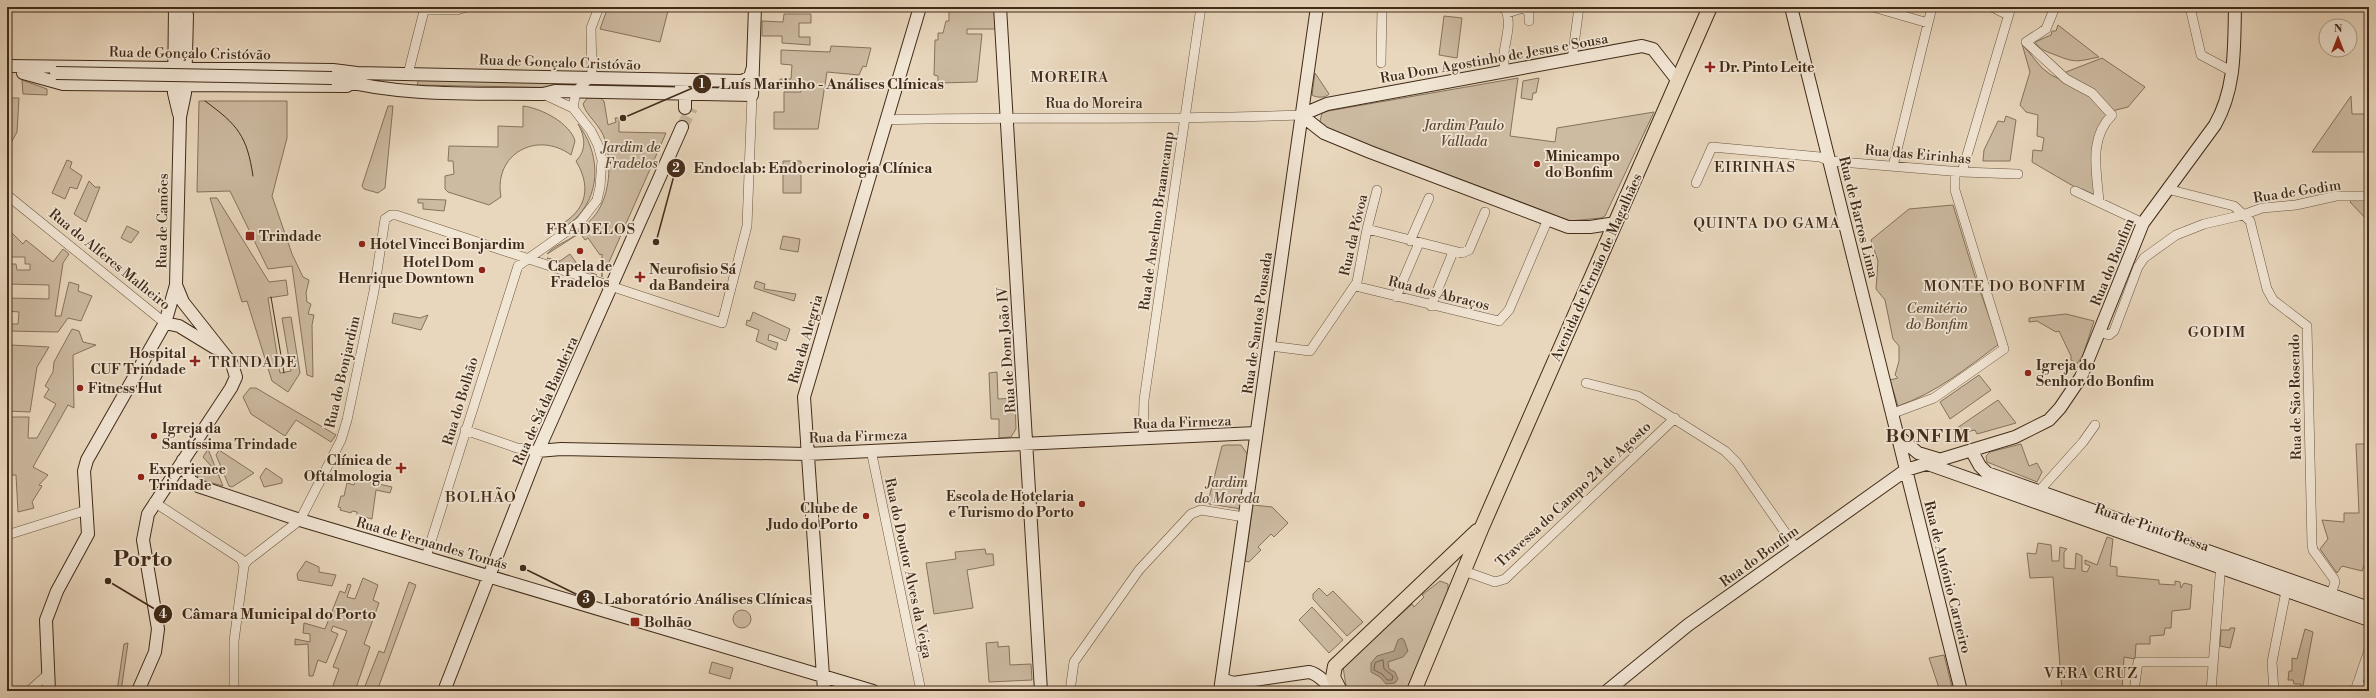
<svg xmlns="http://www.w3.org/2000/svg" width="2376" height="698" font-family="'Libre Bodoni',serif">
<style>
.green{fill:#ccbaa1;stroke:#86725c}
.water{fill:#b09d85;stroke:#846f59}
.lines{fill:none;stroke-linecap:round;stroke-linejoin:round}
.shore{stroke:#78644e;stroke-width:1}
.secondary-tunnel{stroke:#c7b59c;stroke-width:12;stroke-dasharray:12 6;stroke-linecap:butt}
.street-casing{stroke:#6b5641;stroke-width:10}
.secondary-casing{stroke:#412b18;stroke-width:14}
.primary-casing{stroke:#412b18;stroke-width:16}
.street{stroke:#f1e5d4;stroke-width:9}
.secondary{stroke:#f1e5d4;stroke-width:12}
.primary{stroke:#e9d7bd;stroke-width:14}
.tram{stroke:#412b18;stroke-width:1}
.secondary-bridge-casing{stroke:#412b18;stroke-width:14;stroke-linecap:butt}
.secondary-bridge{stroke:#f1e5d4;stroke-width:12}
.poi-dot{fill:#8f2418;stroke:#f1e5d4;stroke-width:1.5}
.labels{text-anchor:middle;stroke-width:3.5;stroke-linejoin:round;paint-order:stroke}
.street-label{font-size:14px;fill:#412b18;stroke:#f1e5d4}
.poi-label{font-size:14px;font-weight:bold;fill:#412b18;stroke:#f1e5d4;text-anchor:start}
.park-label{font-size:14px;font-style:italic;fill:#5d4833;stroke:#f1e5d4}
.neighbourhood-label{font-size:15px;letter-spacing:1px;fill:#412b18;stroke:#f1e5d4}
.district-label{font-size:18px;font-weight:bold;letter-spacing:1px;fill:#412b18;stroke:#f1e5d4}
.town-label{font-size:22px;font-weight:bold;fill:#412b18;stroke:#f1e5d4}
.leader{fill:none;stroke:#412b18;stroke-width:1.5}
.callout-dot{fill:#412b18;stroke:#f1e5d4;stroke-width:1.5}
.mark-label{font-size:12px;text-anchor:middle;font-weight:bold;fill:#fff}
.callout-label{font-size:15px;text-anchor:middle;font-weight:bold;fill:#412b18;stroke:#f1e5d4;stroke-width:3.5;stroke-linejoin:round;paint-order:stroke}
</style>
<rect width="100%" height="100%" fill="#e9d7bd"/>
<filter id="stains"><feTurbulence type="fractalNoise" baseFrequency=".005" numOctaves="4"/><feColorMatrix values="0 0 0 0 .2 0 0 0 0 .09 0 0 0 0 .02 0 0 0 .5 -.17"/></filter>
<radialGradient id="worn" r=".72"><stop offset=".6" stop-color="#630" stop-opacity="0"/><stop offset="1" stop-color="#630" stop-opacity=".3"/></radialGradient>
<path class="green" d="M 608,7 L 669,7 L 660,42 L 600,29 Z
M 949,7 L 996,7 L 997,29 L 967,29 L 967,34 L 982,34 L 977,82 L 938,83 L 938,76 L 934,75 L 935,40 L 938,40 L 938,33 L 943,33 L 946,21 L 949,21 Z
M 784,14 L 811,14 L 811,23 L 799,23 L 799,37 L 810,37 L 810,45 L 782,43 L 782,36 L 762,36 L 762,21 L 783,22 Z
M 1444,16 L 1462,18 L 1457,58 L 1439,55 Z
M 2058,25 L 2099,57 C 2076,62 2075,63 2053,54 C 2045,51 2039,49 2035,42 L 2051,35 L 2052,31 L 2056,31 Z
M 2022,44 L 2042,68 L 2051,75 L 2089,93 L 2109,115 L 2099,126 L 2095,195 L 2082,189 L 2080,190 L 2032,162 L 2033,150 L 2042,151 L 2044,138 L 2037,136 L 2038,115 L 2026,112 L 2020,105 L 2030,72 Z
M 831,46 L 871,48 L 866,67 L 863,66 L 859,75 L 827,72 L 818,129 L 774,129 L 774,112 L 784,112 L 784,92 L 801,92 L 800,87 L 780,87 L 780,79 L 791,79 L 792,65 L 781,64 L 781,50 L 830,52 Z
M 2102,58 L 2145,87 L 2128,107 L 2112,111 L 2067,75 L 2066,72 Z
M 1315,73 L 1329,94 C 1326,98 1316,98 1312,95 Z
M 419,78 L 579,81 L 573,88 L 417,85 Z
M 1518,78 L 1510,136 L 1555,142 L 1557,128 L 1654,112 L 1605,216 L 1601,218 L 1570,221 L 1327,129 L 1320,121 L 1322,113 L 1328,111 Z
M 1539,78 L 1536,93 L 1533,93 L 1532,100 L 1521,98 L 1523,81 Z
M 22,80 L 47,89 L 47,95 L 23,94 Z
M 2351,96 L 2352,114 L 2369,114 L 2369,152 L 2312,152 Z
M 7,98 L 19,98 L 17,132 L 7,150 Z
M 600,98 L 604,101 L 608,125 L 616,122 L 615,118 L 619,118 L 619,132 L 666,133 L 606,269 L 602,270 L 602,277 L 602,254 L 600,255 L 588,238 L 585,240 L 580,233 L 547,254 C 554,245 567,242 575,235 C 580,229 590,222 596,214 C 610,194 612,164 605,140 C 601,125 586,116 583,104 L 587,98 Z
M 199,101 L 287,101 L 287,138 L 272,196 L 292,254 L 303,277 L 309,280 L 306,293 L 307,302 L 311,304 L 308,314 L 314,315 L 312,325 L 313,377 L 307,375 L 292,266 L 268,269 L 230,191 L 197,192 Z
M 388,106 L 393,106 L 385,188 L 378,193 L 364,189 L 362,186 Z
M 523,106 C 541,108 570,123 575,141 L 571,155 C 537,130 493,154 501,197 L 489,205 L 448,192 L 445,189 L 445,176 L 454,174 L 453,161 L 448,161 L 449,146 L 498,147 L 498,126 L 523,127 Z
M 2006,116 L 2016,120 L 2010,161 L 1983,161 L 1984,150 L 1998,121 L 2004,122 Z
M 578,124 C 599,151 602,190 578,216 C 570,224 564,229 552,229 C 584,215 594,191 576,161 C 587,150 585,136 578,124 Z
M 67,160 L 72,162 L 70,168 L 82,176 L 77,189 L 70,187 L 65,199 L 52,193 Z
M 783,161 L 801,161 L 801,193 L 783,193 Z
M 89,181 L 95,187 L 100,187 L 86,222 L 74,214 Z
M 210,198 L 217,198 L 269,282 L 286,280 L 288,295 L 268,298 L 280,373 L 291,371 L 282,318 L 291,317 L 300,373 L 288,392 L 272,381 L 247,301 L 242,302 Z
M 2369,198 L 2369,222 L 2350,202 L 2352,200 Z
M 418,199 L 446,200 L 444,211 L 423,209 L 423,203 L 418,203 Z
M 1953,205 L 1976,280 L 1999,344 C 1967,368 1936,393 1898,406 L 1890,380 L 1898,378 L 1895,375 L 1899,361 L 1899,346 L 1893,339 L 1885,300 L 1876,289 L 1878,261 L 1871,240 L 1909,209 Z
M 127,226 L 139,232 L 131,243 L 121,238 Z
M 7,228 L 23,244 L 26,240 L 53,262 L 63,249 L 69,254 L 63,263 L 55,316 L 61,316 L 69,282 L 79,285 L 78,291 L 92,296 L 81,321 L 68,318 L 58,332 L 7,331 L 7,324 L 18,324 L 19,312 L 7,311 L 7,298 L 49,299 L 49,285 L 7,284 L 7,264 L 16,264 L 17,270 L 30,270 L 30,264 L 25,264 L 25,257 L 7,257 Z
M 783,236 L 800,239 L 798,252 L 780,249 Z
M 570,254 L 580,268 L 597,275 L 547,258 L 560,261 Z
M 756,281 L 765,284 L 764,289 L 796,294 L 794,301 L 754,288 Z
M 753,312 L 790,329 L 786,341 L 769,334 L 768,340 L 778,343 L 776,350 L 756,341 L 759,330 L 746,325 L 747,320 L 750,321 Z
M 394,313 L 420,318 L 428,315 L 421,330 L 392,323 Z
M 2066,314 L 2094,321 L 2083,355 L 2077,364 L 2071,360 L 2071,356 L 2059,331 L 2056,332 L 2037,321 L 2029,322 L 2029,318 Z
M 72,329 L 79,331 L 83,342 L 96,345 L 73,355 L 74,408 L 68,405 L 33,467 L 48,475 L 39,485 L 42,486 L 32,502 L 34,508 L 18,512 L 16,475 L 7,475 L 7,417 L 29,417 L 28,438 L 37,438 L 56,404 L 44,397 L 49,389 L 45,386 L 53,372 L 54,362 Z
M 11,345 L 49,347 L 37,367 L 30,412 L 7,411 L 7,364 L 8,358 L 11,358 Z
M 997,372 L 998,399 L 1015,398 L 1016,429 L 1011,437 L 999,438 L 999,419 L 991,419 L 989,373 Z
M 1979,375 L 1991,390 L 1950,419 L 1940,402 Z
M 250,388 L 256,388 L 336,435 L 331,442 L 296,420 L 285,436 L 251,414 L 243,397 Z
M 1998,400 L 2016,423 L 1977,434 L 1975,430 L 1961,433 L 1957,428 Z
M 2021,444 L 2029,466 L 2037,463 L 2042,472 L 2037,482 L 1987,462 L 1986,456 L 1990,452 Z
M 2356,444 L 2369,444 L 2369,522 L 2367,522 L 2366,526 L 2369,526 L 2369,552 L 2362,571 L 2342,566 L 2337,573 L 2320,549 L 2328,539 L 2322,520 L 2344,522 L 2344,513 L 2359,513 Z
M 1226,445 L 1241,445 L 1248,455 L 1241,509 L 1209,504 L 1208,502 L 1222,446 Z
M 208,449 L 223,486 L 205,481 L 197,476 L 204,468 L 207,470 L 211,466 L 203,457 Z
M 219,450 L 254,473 L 232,487 L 229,486 L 216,455 Z
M 266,468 L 282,479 L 282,483 L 264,487 L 260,477 Z
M 356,479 L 392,487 L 390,493 L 376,490 L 372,519 L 357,515 L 357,512 L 352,511 L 351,513 L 340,510 L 341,508 L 338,507 L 341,496 L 344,496 L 347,483 L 354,485 Z
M 1253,505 L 1272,507 L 1288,523 L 1274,537 L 1271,534 L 1258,547 L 1261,550 L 1249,562 L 1245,561 Z
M 2107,537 L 2113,539 L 2110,566 L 2117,567 L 2117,576 L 2159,580 L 2159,584 L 2175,585 L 2175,581 L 2180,582 L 2181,588 L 2184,583 L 2192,585 L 2190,609 L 2172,611 L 2171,628 L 2165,628 L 2164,635 L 2150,636 L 2150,644 L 2136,644 L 2135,659 L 2124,657 L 2122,691 L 2062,691 L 2053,577 L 2030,578 L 2027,553 L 2036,554 L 2038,543 L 2051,545 L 2052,561 L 2059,561 L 2060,547 L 2067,549 L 2064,552 L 2064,568 L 2075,569 L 2076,553 L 2082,556 L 2082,571 L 2087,572 L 2090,566 L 2085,564 L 2085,560 L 2097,565 Z
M 985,549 L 986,554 L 993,554 L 994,565 L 967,570 L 973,608 L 934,614 L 926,563 L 956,559 L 955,552 Z
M 306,561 L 319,567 L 319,572 L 336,575 L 332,586 L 298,580 L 297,574 Z
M 363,578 L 378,585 L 373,600 L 379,603 L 364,644 L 370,647 L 355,691 L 331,691 L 339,669 L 333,667 L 347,631 L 333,626 L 331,631 L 338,634 L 326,663 L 318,660 L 313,676 L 309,676 L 308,644 L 295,645 L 295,639 L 310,642 L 310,634 L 303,633 L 304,623 L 325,629 L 340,591 L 345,593 L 348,584 L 351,585 L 347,597 L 355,599 Z
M 1440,581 L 1448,584 L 1448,594 L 1406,691 L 1352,691 L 1346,686 L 1343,667 L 1412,604 L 1414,607 L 1424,597 L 1422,595 Z
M 409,582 L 416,585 L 377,691 L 363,691 L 379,651 L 384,653 Z
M 1319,588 L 1327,596 L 1333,591 L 1363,622 L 1347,636 L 1313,599 L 1313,594 Z
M 1312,607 L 1343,640 L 1329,653 L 1299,620 Z
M733 619a9 9 0 1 1 18 0a9 9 0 1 1-18 0Z
M 2230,628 L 2235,628 L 2230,648 L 2220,646 L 2221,630 L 2230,630 Z
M 2305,629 L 2313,632 L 2302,691 L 2297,691 L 2298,687 L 2301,686 L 2301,684 L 2294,684 L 2293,680 L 2288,680 L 2289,671 L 2292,671 L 2292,658 L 2297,659 Z
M 998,642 L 998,647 L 1009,646 L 1010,665 L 1031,664 L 1032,680 L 989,682 L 986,643 Z
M 128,643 L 121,691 L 117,691 L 124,644 Z
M 1944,655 L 1953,691 L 1940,691 L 1929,658 Z
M 712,662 L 733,668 L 730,679 L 709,673 Z"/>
<path class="water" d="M 1402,638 L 1404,640 L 1408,651 L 1403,657 L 1388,662 L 1389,669 L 1395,672 L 1398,679 L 1395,683 L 1386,684 L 1380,677 L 1371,672 L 1371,663 L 1377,656 L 1394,651 L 1398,640 Z"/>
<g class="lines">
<path class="shore" d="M 1383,660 L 1384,669 L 1393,676 L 1392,680 L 1387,680 L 1382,674 L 1374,670 L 1375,663 Z"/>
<path class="secondary-tunnel" d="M 682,127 L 692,108"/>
<g class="street-casing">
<path id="street" d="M 1501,7 L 1506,10 C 1514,30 1498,52 1506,72
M 1873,7 L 1928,23
M 1992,7 L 2008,15
M 2055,7 L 2046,29 L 2026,42 L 2066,79 L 2092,93 L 2112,115 C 2088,139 2097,172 2099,202
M 2190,7 L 2201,55 L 2233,72
M 1523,8 L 1529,12 L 1529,21
M 425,10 L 457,10 L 466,7
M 1507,13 L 1526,7
M 1572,60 L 1579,7
M 1381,63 L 1382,7
M 408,74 L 425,7
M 573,108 L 576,91 L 592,76 L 591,28 L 599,7
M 886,120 C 1025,116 1163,121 1301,115
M 1893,166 L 1932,7
M 1962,172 L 2011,7
M 1696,183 L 1712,147 L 1820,157 L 1829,161 L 1962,172 L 2018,174
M 2167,189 L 2234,206 L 2250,221 L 2267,289 L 2273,300 L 2307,326 L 2312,545 L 2313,550 L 2334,579 L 2335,582 L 2331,595
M 2075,191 L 2143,223
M 7,195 L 165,323
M 1367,229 L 1462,253 L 1469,250 L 1485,212
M 1410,241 L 1429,198
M 1355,286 L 1499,321 L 1509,310 L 1548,219
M 1396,297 L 1419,243
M 1431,306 L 1453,252
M 2100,332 L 2109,335 L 2114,331 L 2138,267 L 2144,258 L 2176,235 L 2204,224 L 2243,215 L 2262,208 L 2296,205 L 2336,196 L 2369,196
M 1270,346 L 1310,351 L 1357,282 L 1367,229 L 1377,190
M 1586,383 L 1638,396 L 1725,451 L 1737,463 L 1796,548
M 1891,414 L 1934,398 L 2004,349 L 1955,190 L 1955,172
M 465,430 L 517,448 L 538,451
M 1143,439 L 1144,400 L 1201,7
M 871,450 L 921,691
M 2039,491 L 2083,442 L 2095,425
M 154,502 L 241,559 L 244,566
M 7,535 L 87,510
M 426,557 L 518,266 L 580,222 L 597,200 L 600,187 L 602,160 L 598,145 L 591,131 L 573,108 L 543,94
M 1464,571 L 1495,582 L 1505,579 L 1675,418
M 2357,684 L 2369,688
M 29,691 L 48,674
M 234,691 L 234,641 L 244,566 L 247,561 L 300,520 L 341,440 L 347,420 L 374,291 L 385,219 L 391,215 L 396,215 L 722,323 L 747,226 L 752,95
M 1070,691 L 1074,662 L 1139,570 L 1191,514 L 1201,510 L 1244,517
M 2134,691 L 2138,662 L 2212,662
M 2211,691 L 2221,563
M 2274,691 L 2272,662 L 2286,591
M 2355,691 L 2369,650"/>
</g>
<g class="secondary-casing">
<path id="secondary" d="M 175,7 L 174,93 L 179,114
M 1000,7 L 1041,691
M 1791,7 L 1961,691
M 7,66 L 333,70 L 357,73 L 742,81 L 750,77 L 753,67
M 23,73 L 63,84 L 174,85
M 332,78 C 401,97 473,93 543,94 L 555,91 L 752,95 L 755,7
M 185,85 L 347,86
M 681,86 L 685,93 L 685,108
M 1301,115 L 1327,104 L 1642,46 L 1653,49 L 1678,81
M 1301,115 L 1324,133 L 1370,152 L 1568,227 L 1590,227 L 1616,223
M 165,323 L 179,326 L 215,348
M 1897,435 L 1918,453 L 1938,459
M 1971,450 L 1980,466 L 1987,473 L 2369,608
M 538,451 L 561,449 L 807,454 L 1256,433
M 183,460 L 190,480 L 198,486 L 300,520 L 873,691
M 1925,463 L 2369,620
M 1222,679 L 1233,683 L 1309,672 C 1321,674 1326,687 1339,690
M 49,691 L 46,620 L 57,591 L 88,534 L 84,471 L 87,460 L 165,323 L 176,285 L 180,117 L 185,93 L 187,15 L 184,7
M 138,691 L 155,652 L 158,629 L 143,540 L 148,514 L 231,388 L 236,377 L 232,364 L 183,302 L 176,285
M 444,691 L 538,451 L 682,127
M 824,691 L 804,397 L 920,7
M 1220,691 L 1317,7
M 1607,691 L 1688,625 L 1906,470 L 2015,437 L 2049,420 L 2060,408 L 2081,377 L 2143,223 L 2215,125 C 2236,88 2234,48 2235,7"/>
</g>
<g class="primary-casing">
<path id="primary" d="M 1340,691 L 1333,677 L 1335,666 L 1477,531
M 1414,691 L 1482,527 L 1710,7"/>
</g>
<use href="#street" class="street"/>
<use href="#secondary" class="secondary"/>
<use href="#primary" class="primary"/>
<path class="tram" d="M 205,101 C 238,125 247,136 253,176
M 271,297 L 284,373"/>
<g class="secondary-bridge-casing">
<path id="secondary-bridge" d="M 56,73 L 332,78"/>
</g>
<use href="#secondary-bridge" class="secondary-bridge"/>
</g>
<g class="poi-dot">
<path d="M1708 61h4v4h4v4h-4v4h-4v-4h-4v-4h4z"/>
<circle cx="1537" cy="164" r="4"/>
<rect x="245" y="231" width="10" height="10" rx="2"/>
<circle cx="362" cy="244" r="4"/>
<circle cx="580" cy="251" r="4"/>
<circle cx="482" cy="270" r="4"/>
<path d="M638 271h4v4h4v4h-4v4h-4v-4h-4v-4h4z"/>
<path d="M193 355h4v4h4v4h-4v4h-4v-4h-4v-4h4z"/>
<circle cx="2028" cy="373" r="4"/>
<circle cx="80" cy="388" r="4"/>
<circle cx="154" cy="436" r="4"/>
<path d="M399 462h4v4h4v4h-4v4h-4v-4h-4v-4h4z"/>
<circle cx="141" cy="477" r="4"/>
<circle cx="1082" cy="504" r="4"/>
<circle cx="866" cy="516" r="4"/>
<rect x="630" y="617" width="10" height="10" rx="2"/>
</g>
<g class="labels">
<g class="street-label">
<text transform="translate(190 53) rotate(1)" y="5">Rua de Gonçalo Cristóvão</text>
<text transform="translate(1494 58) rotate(-10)" y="5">Rua Dom Agostinho de Jesus e Sousa</text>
<text transform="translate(560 62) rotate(2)" y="5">Rua de Gonçalo Cristóvão</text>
<text x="1094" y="108">Rua do Moreira</text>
<text transform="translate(1918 154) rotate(5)" y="5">Rua das Eirinhas</text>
<text transform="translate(2297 191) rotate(-9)" y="5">Rua de Godim</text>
<text transform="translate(1859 217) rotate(76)" y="5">Rua de Barros Lima</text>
<text transform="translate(162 221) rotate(-89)" y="5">Rua de Camões</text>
<text transform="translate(1156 221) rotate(-82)" y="5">Rua de Anselmo Braamcamp</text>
<text transform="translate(1353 235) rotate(-77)" y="5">Rua da Póvoa</text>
<text transform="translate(110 259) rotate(39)" y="5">Rua do Alferes Malheiro</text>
<text transform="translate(2112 262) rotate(-68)" y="5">Rua do Bonfim</text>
<text transform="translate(1596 267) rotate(-66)" y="5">Avenida de Fernão de Magalhães</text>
<text transform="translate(1439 293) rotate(14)" y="5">Rua dos Abraços</text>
<text transform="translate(1257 323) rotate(-82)" y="5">Rua de Santos Pousada</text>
<text transform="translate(805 339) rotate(-74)" y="5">Rua da Alegria</text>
<text transform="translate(1006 350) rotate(-94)" y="5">Rua de Dom João IV</text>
<text transform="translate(342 372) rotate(-77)" y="5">Rua do Bonjardim</text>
<text transform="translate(2295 397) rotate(-91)" y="5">Rua de São Rosendo</text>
<text transform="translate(460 401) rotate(-73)" y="5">Rua do Bolhão</text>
<text transform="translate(545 401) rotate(-66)" y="5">Rua de Sá da Bandeira</text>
<text transform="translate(1182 422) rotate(-2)" y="5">Rua da Firmeza</text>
<text transform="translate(858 436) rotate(-2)" y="5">Rua da Firmeza</text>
<text transform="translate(1573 494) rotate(-43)" y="5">Travessa do Campo 24 de Agosto</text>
<text transform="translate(2152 527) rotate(19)" y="5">Rua de Pinto Bessa</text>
<text transform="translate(432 543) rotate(16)" y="5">Rua de Fernandes Tomás</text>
<text transform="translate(1759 556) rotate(-36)" y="5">Rua do Bonfim</text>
<text transform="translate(909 568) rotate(78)" y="5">Rua do Doutor Alves da Veiga</text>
<text transform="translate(1948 577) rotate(76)" y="5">Rua de António Carneiro</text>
</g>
<g class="poi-label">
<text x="1719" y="72">Dr. Pinto Leite</text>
<text x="1545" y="161">Minicampo<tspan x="1545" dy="16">do Bonfim</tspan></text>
<text x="259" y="241">Trindade</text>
<text x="370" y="249">Hotel Vincci Bonjardim</text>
<text x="474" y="267" text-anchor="end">Hotel Dom<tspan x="474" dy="16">Henrique Downtown</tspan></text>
<text x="580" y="271" text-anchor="middle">Capela de<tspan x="580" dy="16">Fradelos</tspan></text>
<text x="649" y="274">Neurofisio Sá<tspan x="649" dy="16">da Bandeira</tspan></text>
<text x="186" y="358" text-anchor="end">Hospital<tspan x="186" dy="16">CUF Trindade</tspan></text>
<text x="2036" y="370">Igreja do<tspan x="2036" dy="16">Senhor do Bonfim</tspan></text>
<text x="88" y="393">Fitness Hut</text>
<text x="162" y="433">Igreja da<tspan x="162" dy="16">Santíssima Trindade</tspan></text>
<text x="392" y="465" text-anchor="end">Clínica de<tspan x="392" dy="16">Oftalmologia</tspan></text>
<text x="149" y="474">Experience<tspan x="149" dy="16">Trindade</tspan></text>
<text x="1074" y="501" text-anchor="end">Escola de Hotelaria<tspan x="1074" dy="16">e Turismo do Porto</tspan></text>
<text x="858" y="513" text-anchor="end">Clube de<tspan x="858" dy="16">Judo do Porto</tspan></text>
<text x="644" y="627">Bolhão</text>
</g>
<g class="park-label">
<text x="1464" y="130">Jardim Paulo<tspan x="1464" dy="16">Vallada</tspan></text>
<text x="631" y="152">Jardim de<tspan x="631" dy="16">Fradelos</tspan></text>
<text x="1937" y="313">Cemitério<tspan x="1937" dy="16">do Bonfim</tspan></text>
<text x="1227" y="487">Jardim<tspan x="1227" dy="16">do Moreda</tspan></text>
</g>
<g class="neighbourhood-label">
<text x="1070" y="82">MOREIRA</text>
<text x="1755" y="172">EIRINHAS</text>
<text x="1767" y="228">QUINTA DO GAMA</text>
<text x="591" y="234">FRADELOS</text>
<text x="2005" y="291">MONTE DO BONFIM</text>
<text x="2217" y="337">GODIM</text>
<text x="253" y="367">TRINDADE</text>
<text x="481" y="502">BOLHÃO</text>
<text x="2091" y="678">VERA CRUZ</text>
</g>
<g class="district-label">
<text x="1928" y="442">BONFIM</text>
</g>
<g class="town-label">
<text x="143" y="566">Porto</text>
</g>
</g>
<path class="leader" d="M623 118L702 84M656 242L676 168M523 568L586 599M108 581L163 614"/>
<g class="callout-dot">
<circle cx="623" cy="118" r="4"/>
<circle cx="656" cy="242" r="4"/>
<circle cx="523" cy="568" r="4"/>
<circle cx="108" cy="581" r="4"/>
<circle cx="702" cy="84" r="10"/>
<circle cx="676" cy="168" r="10"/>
<circle cx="586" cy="599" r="10"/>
<circle cx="163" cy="614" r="10"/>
</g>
<g class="mark-label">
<text x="702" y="88">1</text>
<text x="676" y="172">2</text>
<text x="586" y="603">3</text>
<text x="163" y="618">4</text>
</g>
<g class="callout-label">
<text x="832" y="89">Luís Marinho - Análises Clínicas</text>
<text x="813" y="173">Endoclab: Endocrinologia Clínica</text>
<text x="708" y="604">Laboratório Análises Clínicas</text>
<text x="279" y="619">Câmara Municipal do Porto</text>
</g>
<rect width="2376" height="698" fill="none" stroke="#e9d7bd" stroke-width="24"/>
<rect x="8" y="8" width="2360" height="682" fill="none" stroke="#412b18" stroke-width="2"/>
<rect x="12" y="12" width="2352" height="674" fill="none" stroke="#412b18"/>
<g transform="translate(2338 38)"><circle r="19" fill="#f1e5d4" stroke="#ab9b89"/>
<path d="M0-3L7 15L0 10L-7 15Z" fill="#8f2418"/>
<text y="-6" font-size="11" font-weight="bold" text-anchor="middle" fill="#412b18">N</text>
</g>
<rect width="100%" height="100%" filter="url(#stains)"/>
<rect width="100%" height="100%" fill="url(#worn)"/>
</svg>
